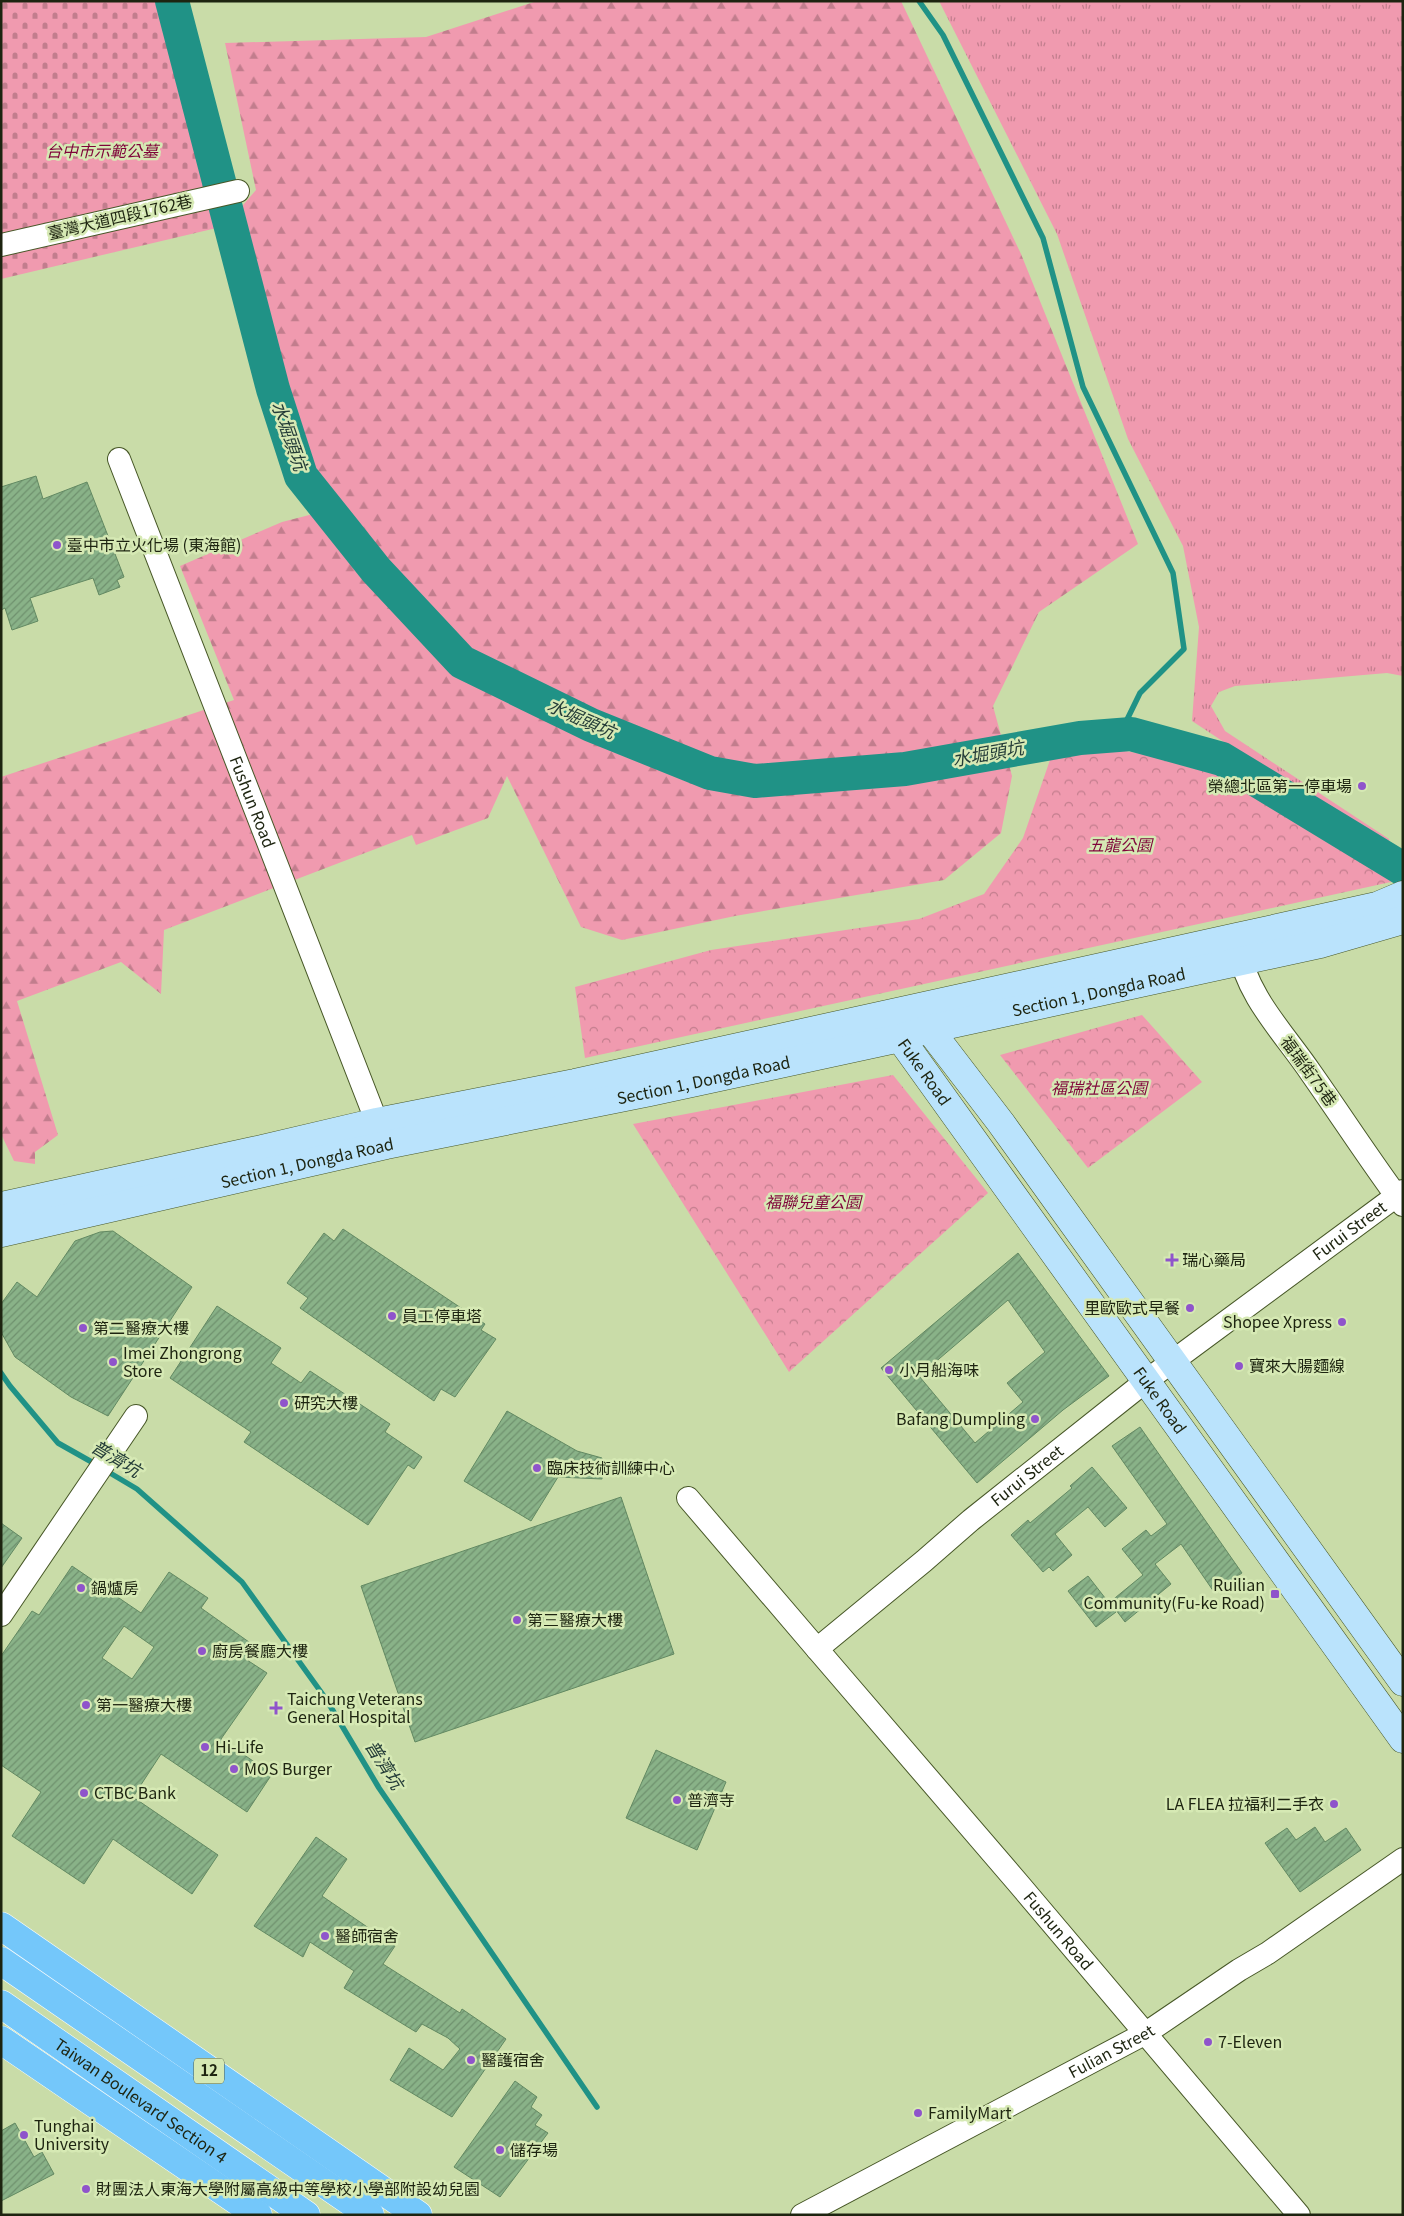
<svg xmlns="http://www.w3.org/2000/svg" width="1404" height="2216" font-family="Georgia,'Noto Sans TC',serif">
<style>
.grass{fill:url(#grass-tufts)}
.forest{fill:url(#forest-firs)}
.cemetery{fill:url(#cemetery-stones)}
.park{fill:url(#park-crowns)}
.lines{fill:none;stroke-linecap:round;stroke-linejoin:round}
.stream{stroke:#209286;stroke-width:5.5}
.river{stroke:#209286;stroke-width:34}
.building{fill:url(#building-hatch);stroke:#628962;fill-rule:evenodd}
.street-casing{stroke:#475727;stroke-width:24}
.secondary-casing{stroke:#475727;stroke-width:29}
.primary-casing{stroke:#fff;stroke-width:29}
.street{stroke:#fff;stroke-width:22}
.secondary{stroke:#bae3fc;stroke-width:28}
.primary{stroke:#74c7fa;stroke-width:28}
.poi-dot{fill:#8f54cb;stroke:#d6e9b4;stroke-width:2}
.labels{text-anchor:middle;stroke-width:5;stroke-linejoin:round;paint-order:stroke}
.shield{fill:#d6e9b4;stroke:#545f41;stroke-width:1}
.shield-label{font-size:15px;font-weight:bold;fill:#1d2410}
.park-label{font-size:16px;font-style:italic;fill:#7f043a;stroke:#d6e9b4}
.street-label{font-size:16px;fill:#1d2410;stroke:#d6e9b4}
.poi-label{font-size:16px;fill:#1d2410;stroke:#d6e9b4;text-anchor:start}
.water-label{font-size:18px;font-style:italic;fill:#243c38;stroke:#d6e9b4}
</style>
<defs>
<pattern id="grass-tufts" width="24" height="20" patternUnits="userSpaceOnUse" patternTransform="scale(1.25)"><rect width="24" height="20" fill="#f09aaf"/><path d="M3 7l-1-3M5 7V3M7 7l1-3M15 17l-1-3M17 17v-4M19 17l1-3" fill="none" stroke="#c27d8d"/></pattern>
<pattern id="forest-firs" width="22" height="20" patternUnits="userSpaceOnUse" patternTransform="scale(1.25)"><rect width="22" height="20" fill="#f09aaf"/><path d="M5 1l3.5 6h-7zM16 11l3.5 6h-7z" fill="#c27d8d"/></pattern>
<pattern id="cemetery-stones" width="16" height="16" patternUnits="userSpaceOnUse" patternTransform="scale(1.25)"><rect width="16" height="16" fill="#f09aaf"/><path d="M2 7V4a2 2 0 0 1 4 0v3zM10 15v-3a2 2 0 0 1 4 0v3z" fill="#c27d8d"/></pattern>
<pattern id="park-crowns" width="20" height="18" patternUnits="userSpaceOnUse" patternTransform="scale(1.25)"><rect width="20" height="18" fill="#f09aaf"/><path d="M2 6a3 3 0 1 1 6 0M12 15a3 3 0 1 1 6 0" fill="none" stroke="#c27d8d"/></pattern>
<pattern id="building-hatch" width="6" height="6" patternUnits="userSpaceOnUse" patternTransform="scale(1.25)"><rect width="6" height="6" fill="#89b288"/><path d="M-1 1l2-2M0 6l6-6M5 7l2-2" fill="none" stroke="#6f916e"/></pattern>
</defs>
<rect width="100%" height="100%" fill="#c9dca8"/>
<path class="grass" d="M 939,1 L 1403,1 L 1403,676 L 1387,673 L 1235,686 L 1219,692 L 1211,706 L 1225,731 L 1389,839 L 1391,852 L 1192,721 L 1199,627 L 1183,546 L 1128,439 L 1057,234 Z"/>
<path class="forest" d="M 537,1 L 901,1 L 1021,254 L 1138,544 L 1039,612 L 993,706 L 1012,776 L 1001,833 L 944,880 L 735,916 L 622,940 L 581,927 L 507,776 L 488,818 L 416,845 L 412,835 L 164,930 L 161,994 L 121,962 L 17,1001 L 58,1135 L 35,1152 L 35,1164 L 14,1161 L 1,1134 L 1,777 L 234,700 L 180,566 L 282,522 L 317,513 L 290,466 L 246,350 L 225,226 L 256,190 L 225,43 L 426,37 Z"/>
<path class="cemetery" d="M 1,1 L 167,1 L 183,66 L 213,166 L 225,226 L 1,279 Z"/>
<path class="park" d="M 1093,746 L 1144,754 L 1195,769 L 1214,767 L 1400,880 L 585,1058 L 575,987 L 711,950 L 919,919 L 984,894 L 1023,838 L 1051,757 Z
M 1142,1015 L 1202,1082 L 1088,1168 L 1000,1055 Z
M 893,1075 L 988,1193 L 789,1372 L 633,1124 Z"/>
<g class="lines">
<path class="stream" d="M 919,1 L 943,35 L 1043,238 L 1083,387 L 1173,573 L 1184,649 L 1140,693 L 1120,734
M 1,1373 L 10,1386 L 58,1443 L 97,1465
M 105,1470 L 137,1489 L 242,1582 L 326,1699 L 379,1788 L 597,2107"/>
<path class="river" d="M 172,1 L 273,389 L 301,476 L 376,570 L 462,662 L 591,725 L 710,773 L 755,781 L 905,769 L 1080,738 L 1131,734 L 1222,759 L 1403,869"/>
</g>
<path class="building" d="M 36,476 L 43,499 L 87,482 L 124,577 L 117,580 L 120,587 L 99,595 L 93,578 L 30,598 L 38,621 L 12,630 L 5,608 L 1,610 L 1,487 Z
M 343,1229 L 485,1324 L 481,1330 L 496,1339 L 455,1397 L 441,1389 L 434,1401 L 300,1308 L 308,1298 L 287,1283 L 324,1233 L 334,1241 Z
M 113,1231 L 192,1287 L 108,1416 L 71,1397 L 15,1357 L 1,1332 L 1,1304 L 17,1282 L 37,1297 L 75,1241 L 100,1232 Z
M 1018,1253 L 1109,1376 L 1063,1410 L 977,1483 L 881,1368 ZM 1008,1300 L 1045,1352 L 1007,1383 L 1023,1402 L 975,1443 L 919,1376 Z
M 217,1306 L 281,1348 L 271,1363 L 301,1383 L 310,1371 L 390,1424 L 385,1432 L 422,1457 L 414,1469 L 408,1465 L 368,1525 L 244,1442 L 251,1432 L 170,1378 Z
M 507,1411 L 577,1451 L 602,1458 L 602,1479 L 558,1477 L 531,1521 L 464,1481 Z
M 1140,1427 L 1242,1573 L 1214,1592 L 1181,1544 L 1155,1564 L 1171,1584 L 1125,1622 L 1110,1602 L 1143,1575 L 1122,1549 L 1146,1530 L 1151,1536 L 1167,1524 L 1112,1446 Z
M 1092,1467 L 1127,1508 L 1105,1527 L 1088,1507 L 1055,1534 L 1072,1555 L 1053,1571 L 1049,1567 L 1043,1572 L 1011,1535 L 1028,1520 L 1030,1523 L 1072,1488 L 1070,1486 Z
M 621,1497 L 674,1654 L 415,1742 L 361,1586 Z
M 1,1523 L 22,1538 L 1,1568 Z
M 72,1566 L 141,1613 L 169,1572 L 208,1598 L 201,1608 L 256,1647 L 247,1660 L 267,1673 L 221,1739 L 272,1774 L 247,1812 L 161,1754 L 133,1797 L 218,1855 L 192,1894 L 113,1839 L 84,1884 L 12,1836 L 41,1792 L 1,1765 L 1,1656 L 32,1611 L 39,1615 ZM 124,1626 L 154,1647 L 132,1679 L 102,1658 Z
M 1088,1576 L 1116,1612 L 1096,1627 L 1068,1591 Z
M 656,1750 L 726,1782 L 697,1850 L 626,1818 Z
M 1315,1827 L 1325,1842 L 1346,1828 L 1361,1850 L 1300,1892 L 1265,1843 L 1287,1828 L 1296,1840 Z
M 316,1837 L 347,1859 L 322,1896 L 395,1946 L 383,1964 L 460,2013 L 462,2009 L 506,2039 L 452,2117 L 390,2080 L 409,2048 L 443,2070 L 460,2049 L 448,2038 L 422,2024 L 416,2032 L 344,1988 L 354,1971 L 310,1942 L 303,1957 L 254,1926 Z
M 515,2081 L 537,2097 L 531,2107 L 542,2115 L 535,2125 L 548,2133 L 500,2197 L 454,2167 Z
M 15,2123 L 34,2157 L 42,2152 L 54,2174 L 1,2201 L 1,2131 Z"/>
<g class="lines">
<g class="street-casing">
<g id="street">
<path d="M 1,245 L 238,191"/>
<path id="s1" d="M 119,459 L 383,1138"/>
<path d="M 1238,946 C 1246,996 1284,1033 1311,1073 C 1342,1117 1371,1162 1403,1205"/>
<path id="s2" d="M 688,1498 L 817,1649 L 924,1561 L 971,1520 L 1146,1381 L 1403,1191"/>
<path d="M 1,1615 L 136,1416"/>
<path id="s3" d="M 817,1649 L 1018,1883 L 1299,2215"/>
<path id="s4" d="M 802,2215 L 1146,2033 L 1239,1970 L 1268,1953 L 1403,1859"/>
</g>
</g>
<g class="secondary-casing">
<g id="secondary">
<path d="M 914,1021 L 929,1029 L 1001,1123 L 1403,1682"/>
<path id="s5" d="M 898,1022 L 900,1038 L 1403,1739"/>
<path d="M 1,1206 L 253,1151 L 377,1122 L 575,1083 L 1237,937 L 1377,906 L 1403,895"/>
<path id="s6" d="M 1,1233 L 386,1145 L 650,1092 L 900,1038 L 929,1029 L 1320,944 L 1403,920"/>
</g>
</g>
<g class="primary-casing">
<g id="primary">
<path d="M 1,1926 L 418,2215"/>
<path d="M 1,1961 L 370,2215"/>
<path id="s7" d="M 1,2004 L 306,2215"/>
<path d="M 1,2040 L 258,2215"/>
</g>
</g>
<use href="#street" class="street"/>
<use href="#secondary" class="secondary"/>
<use href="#primary" class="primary"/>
</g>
<g class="poi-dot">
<circle cx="57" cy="545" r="5"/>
<circle cx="1362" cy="786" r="5"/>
<path d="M1169.5 1252.5h5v5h5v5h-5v5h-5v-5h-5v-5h5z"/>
<circle cx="1190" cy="1308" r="5"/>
<circle cx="392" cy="1316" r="5"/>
<circle cx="1342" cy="1322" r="5"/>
<circle cx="83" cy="1328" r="5"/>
<circle cx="113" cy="1362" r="5"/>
<circle cx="1239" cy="1366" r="5"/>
<circle cx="889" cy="1370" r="5"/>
<circle cx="284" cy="1403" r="5"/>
<circle cx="1035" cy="1419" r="5"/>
<circle cx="537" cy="1468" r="5"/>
<circle cx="81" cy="1588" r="5"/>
<rect x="1270" y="1589" width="10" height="10" rx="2.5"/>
<circle cx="517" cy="1620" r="5"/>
<circle cx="202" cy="1651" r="5"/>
<circle cx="86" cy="1705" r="5"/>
<path d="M273.5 1700.5h5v5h5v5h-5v5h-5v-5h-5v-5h5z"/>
<circle cx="205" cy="1747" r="5"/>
<circle cx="234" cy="1769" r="5"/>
<circle cx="84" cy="1793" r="5"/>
<circle cx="677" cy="1800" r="5"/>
<circle cx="1334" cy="1804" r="5"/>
<circle cx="325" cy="1936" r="5"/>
<circle cx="1208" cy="2042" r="5"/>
<circle cx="471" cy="2060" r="5"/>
<circle cx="918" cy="2113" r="5"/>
<circle cx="24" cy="2135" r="5"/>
<circle cx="500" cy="2150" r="5"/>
<circle cx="86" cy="2189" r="5"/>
</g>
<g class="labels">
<rect class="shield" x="194" y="2058.5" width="30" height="25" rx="4"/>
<g class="shield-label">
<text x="209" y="2076">12</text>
</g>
<g class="park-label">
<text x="102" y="157">台中市示範公墓</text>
<text x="1120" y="851">五龍公園</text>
<text x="1099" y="1094">福瑞社區公園</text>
<text x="813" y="1208">福聯兒童公園</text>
</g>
<g class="street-label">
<text transform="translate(120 217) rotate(-13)" y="6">臺灣大道四段1762巷</text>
<text dy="6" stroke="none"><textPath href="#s1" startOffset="368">Fushun Road</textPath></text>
<text dy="6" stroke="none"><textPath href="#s6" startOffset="1124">Section 1, Dongda Road</textPath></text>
<text dy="6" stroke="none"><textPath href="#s5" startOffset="58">Fuke Road</textPath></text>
<text transform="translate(1309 1071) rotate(54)" y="6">福瑞街75巷</text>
<text dy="6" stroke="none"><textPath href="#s6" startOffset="719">Section 1, Dongda Road</textPath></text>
<text dy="6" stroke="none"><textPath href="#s6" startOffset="314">Section 1, Dongda Road</textPath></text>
<text dy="6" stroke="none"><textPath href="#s2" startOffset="876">Furui Street</textPath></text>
<text dy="6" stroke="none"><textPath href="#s5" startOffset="462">Fuke Road</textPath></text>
<text dy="6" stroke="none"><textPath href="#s2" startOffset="471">Furui Street</textPath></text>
<text dy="6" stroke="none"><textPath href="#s3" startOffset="371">Fushun Road</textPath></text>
<text dy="6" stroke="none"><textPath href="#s4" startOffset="350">Fulian Street</textPath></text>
<text dy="6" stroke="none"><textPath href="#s7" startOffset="170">Taiwan Boulevard Section 4</textPath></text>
</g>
<g class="poi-label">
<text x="67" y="551">臺中市立火化場 (東海館)</text>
<text x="1352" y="792" text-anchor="end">榮總北區第一停車場</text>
<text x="1182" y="1266">瑞心藥局</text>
<text x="1180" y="1314" text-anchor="end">里歐歐式早餐</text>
<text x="402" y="1322">員工停車塔</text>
<text x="1332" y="1328" text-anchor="end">Shopee Xpress</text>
<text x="93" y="1334">第二醫療大樓</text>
<text x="123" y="1359">Imei Zhongrong<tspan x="123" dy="18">Store</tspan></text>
<text x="1249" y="1372">寶來大腸麵線</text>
<text x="899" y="1376">小月船海味</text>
<text x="294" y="1409">研究大樓</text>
<text x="1025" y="1425" text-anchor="end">Bafang Dumpling</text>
<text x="547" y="1474">臨床技術訓練中心</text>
<text x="1265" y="1591" text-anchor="end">Ruilian<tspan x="1265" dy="18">Community(Fu-ke Road)</tspan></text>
<text x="91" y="1594">鍋爐房</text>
<text x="527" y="1626">第三醫療大樓</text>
<text x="212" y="1657">廚房餐廳大樓</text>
<text x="287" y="1705">Taichung Veterans<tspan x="287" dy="18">General Hospital</tspan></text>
<text x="96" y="1711">第一醫療大樓</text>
<text x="215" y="1753">Hi-Life</text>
<text x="244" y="1775">MOS Burger</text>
<text x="94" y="1799">CTBC Bank</text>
<text x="687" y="1806">普濟寺</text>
<text x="1324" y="1810" text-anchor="end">LA FLEA 拉福利二手衣</text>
<text x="335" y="1942">醫師宿舍</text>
<text x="1218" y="2048">7-Eleven</text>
<text x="481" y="2066">醫護宿舍</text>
<text x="928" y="2119">FamilyMart</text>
<text x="34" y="2132">Tunghai<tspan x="34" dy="18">University</tspan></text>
<text x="510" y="2156">儲存場</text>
<text x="96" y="2195">財團法人東海大學附屬高級中等學校小學部附設幼兒園</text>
</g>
<g class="water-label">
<text transform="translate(289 436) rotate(71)" y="6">水堀頭坑</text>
<text transform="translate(581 719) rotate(24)" y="6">水堀頭坑</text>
<text transform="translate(988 754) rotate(-10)" y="6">水堀頭坑</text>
<text transform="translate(116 1459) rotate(31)" y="6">普濟坑</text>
<text transform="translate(384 1765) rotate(58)" y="6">普濟坑</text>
</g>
</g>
<rect width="1404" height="2216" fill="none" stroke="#1d2410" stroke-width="5"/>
</svg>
